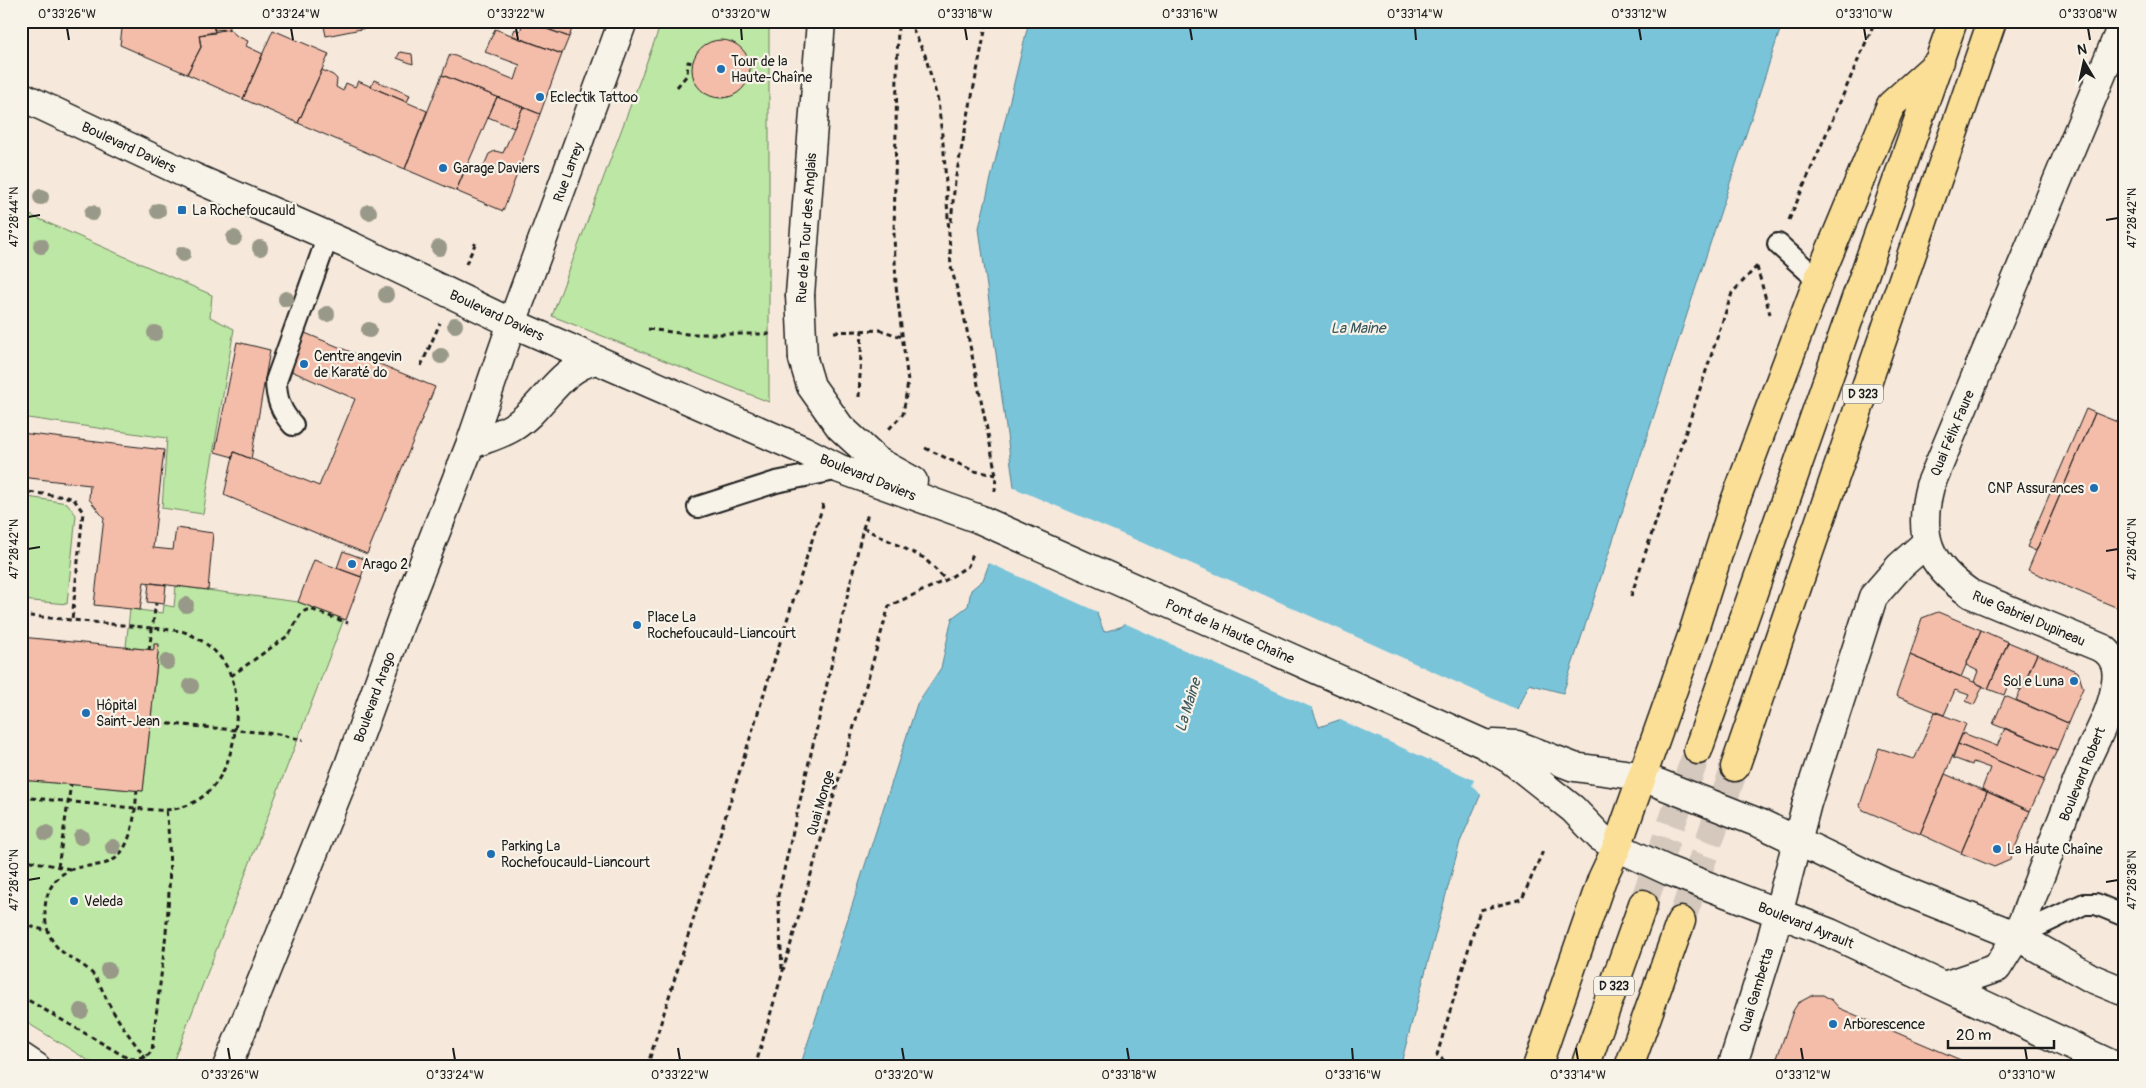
<svg xmlns="http://www.w3.org/2000/svg" width="2146" height="1088" font-family="Pangolin,sans-serif">
<style>
.green{fill:#bde7a4;stroke:#6c8260}
.water{fill:#7ac4da;stroke:#54818e;fill-rule:evenodd}
.pier{fill:#f6e8db}
.building{fill:#f4bda9;stroke:#1c1c1c}
.lines{fill:none;stroke-linecap:round;stroke-linejoin:round}
.highway-tunnel{stroke:#d5c9be;stroke-width:28;stroke-dasharray:28 14;stroke-linecap:butt}
.lane-casing{stroke:#1c1c1c;stroke-width:24}
.street-casing{stroke:#1c1c1c;stroke-width:31}
.secondary-casing{stroke:#1c1c1c;stroke-width:31}
.highway-casing{stroke:#1c1c1c;stroke-width:31}
.path{stroke:#1c1c1c;stroke-width:3;stroke-dasharray:5 4;stroke-linecap:butt}
.lane{stroke:#f7f3e8;stroke-width:20}
.street{stroke:#f7f3e8;stroke-width:28}
.secondary{stroke:#f7f3e8;stroke-width:28}
.highway{stroke:#fbdf96;stroke-width:28}
.secondary-bridge-casing{stroke:#1c1c1c;stroke-width:31;stroke-linecap:butt}
.secondary-bridge{stroke:#f7f3e8;stroke-width:28}
.tree{fill:#989988}
.ticks{fill:none;stroke:#1c1c1c;stroke-width:2}
.poi-dot{fill:#1f6fb2;stroke:#f7f3e8;stroke-width:2}
.labels{text-anchor:middle;stroke-width:4.5;stroke-linejoin:round;paint-order:stroke}
.shield{fill:#f7f3e8;stroke:#5e5c59;stroke-width:1}
.shield-label{font-size:12px;font-weight:bold;fill:#1c1c1c}
.poi-label{font-size:14px;fill:#1c1c1c;stroke:#f7f3e8;text-anchor:start}
.street-label{font-size:14px;fill:#1c1c1c;stroke:#f7f3e8}
.water-label{font-size:15px;font-style:italic;fill:#3d575e;stroke:#f7f3e8}
.neatline{fill:none;stroke:#1c1c1c;stroke-width:2}
.ticks-label{font-size:12px;text-anchor:middle;fill:#1c1c1c}
</style>
<rect width="100%" height="100%" fill="#f6e8db"/>
<filter id="ink" filterUnits="userSpaceOnUse"><feTurbulence type="fractalNoise" baseFrequency=".02" numOctaves="2"/><feDisplacementMap in="SourceGraphic" scale="10" xChannelSelector="R" yChannelSelector="G"/><feConvolveMatrix kernelMatrix="1 2 1 2 8 2 1 2 1" color-interpolation-filters="sRGB"/></filter>
<g filter="url(#ink)">
<path class="green" d="M 662,21 L 769,21 L 769,402 L 552,316 Z
M 21,211 L 212,295 L 210,317 L 234,329 L 203,514 L 162,508 L 167,438 L 21,417 Z
M 21,496 L 67,503 L 76,515 L 67,604 L 21,600 Z
M 176,586 L 298,602 L 344,619 L 171,1067 L 99,1067 L 21,1019 L 21,780 L 143,791 L 159,645 L 154,644 L 154,650 L 126,647 L 130,609 L 163,613 L 164,605 L 174,607 Z"/>
<path class="water" d="M 1029,21 L 1783,21 L 1563,693 L 1529,684 L 1460,842 L 1400,1067 L 800,1067 L 917,704 L 941,668 L 952,618 L 968,606 L 971,590 L 983,580 L 1015,494 L 979,228 ZM 1142,546 L 1150,566 L 1123,626 L 1104,632 L 1097,614 L 1123,554 ZM 1359,641 L 1366,661 L 1339,720 L 1319,727 L 1312,708 L 1340,648 Z"/>
<path class="pier" d="M 1012,487 L 1253,590 L 1520,711 L 1482,796 L 1472,785 L 1474,780 L 1336,718 L 1364,661 L 1357,644 L 1342,650 L 1315,709 L 1122,622 L 1147,566 L 1141,549 L 1125,556 L 1100,613 L 987,562 L 1013,494 Z"/>
<path class="building" d="M 123,21 L 213,21 L 215,33 L 199,35 L 201,47 L 187,74 L 120,45 Z
M 213,21 L 228,21 L 229,29 L 214,30 Z
M 323,21 L 375,21 L 376,26 L 326,36 Z
M 375,21 L 409,21 L 409,22 L 377,28 Z
M 524,21 L 569,37 L 562,54 L 512,36 L 515,29 L 520,31 Z
M 527,21 L 575,21 L 569,37 Z
M 229,29 L 237,36 L 248,41 L 246,46 L 263,54 L 243,99 L 187,74 L 201,47 L 199,35 Z
M 495,29 L 562,54 L 540,114 L 442,75 L 450,54 L 515,80 L 520,65 L 485,52 Z
M 273,30 L 329,54 L 298,123 L 243,99 Z
M692 69a29 29 0 1 1 58 0a29 29 0 1 1-58 0Z
M 400,52 L 412,54 L 413,64 L 397,58 Z
M 322,70 L 333,75 L 337,79 L 336,87 L 343,91 L 346,83 L 355,87 L 358,81 L 427,111 L 405,169 L 298,123 Z
M 442,75 L 497,97 L 456,191 L 405,169 Z
M 374,80 L 410,95 L 407,102 L 371,87 Z
M 497,97 L 523,107 L 514,128 L 488,117 Z
M 523,107 L 540,114 L 503,211 L 456,191 L 467,164 L 482,170 L 489,154 L 495,151 L 503,153 Z
M 305,333 L 435,387 L 367,554 L 224,495 L 234,452 L 319,486 L 355,399 L 289,370 Z
M 237,342 L 270,350 L 251,459 L 234,452 L 233,457 L 215,452 Z
M 2086,409 L 2095,413 L 2036,551 L 2027,547 Z
M 2095,413 L 2125,425 L 2125,611 L 2028,570 Z
M 21,433 L 164,450 L 153,548 L 173,550 L 176,528 L 213,533 L 208,590 L 144,582 L 140,610 L 94,605 L 104,518 L 89,499 L 90,485 L 21,477 Z
M 343,551 L 367,560 L 361,577 L 337,568 Z
M 314,560 L 362,577 L 346,620 L 298,602 Z
M 149,583 L 166,585 L 164,604 L 147,602 Z
M 1938,612 L 1981,630 L 1961,677 L 1910,655 L 1922,618 Z
M 1981,630 L 2008,642 L 1988,689 L 1974,682 L 1978,671 L 1966,665 Z
M 21,637 L 154,650 L 154,644 L 159,644 L 143,791 L 21,780 Z
M 2008,642 L 2037,654 L 2021,690 L 2008,685 L 2004,695 L 1988,689 Z
M 2037,654 L 2078,672 L 2083,688 L 2068,723 L 2016,700 Z
M 1910,655 L 1983,686 L 1974,705 L 1966,701 L 1969,695 L 1955,690 L 1944,715 L 1896,696 Z
M 2005,696 L 2068,723 L 2057,750 L 1993,724 Z
M 1935,712 L 1966,724 L 1920,834 L 1863,810 L 1860,805 L 1879,748 L 1913,759 L 1915,758 Z
M 2005,728 L 2057,750 L 2044,780 L 1958,744 L 1963,733 L 1997,746 Z
M 1958,744 L 2044,780 L 2030,811 L 1982,789 L 1990,768 L 1973,762 L 1972,765 L 1953,758 Z
M 1945,774 L 1987,792 L 1961,853 L 1920,834 Z
M 1987,792 L 2030,811 L 2010,860 L 1994,867 L 1961,853 Z
M 1813,995 L 1823,995 L 1832,1000 L 1839,1008 L 1977,1067 L 1774,1067 L 1793,1011 L 1798,1003 Z"/>
<g class="lines">
<path class="highway-tunnel" d="M 1643,904 L 1698,750
M 1681,921 L 1735,767"/>
<g class="lane-casing">
<path id="lane" d="M 1778,244 L 1818,280
M 293,425 C 281,412 276,399 276,381 L 328,236
M 698,507 L 776,482 L 840,469
M 2017,936 L 2084,904 L 2096,904 L 2125,916"/>
</g>
<g class="street-casing">
<path id="street" d="M 21,1057 L 36,1067
M 1732,1067 L 1769,949 L 1807,803 L 1873,597 L 1900,566 L 1926,543"/>
</g>
<g class="secondary-casing">
<path id="secondary" d="M 21,96 L 193,177 L 351,246 L 512,323 L 803,450 L 840,469 L 979,519
M 800,295 L 821,21
M 803,359 L 811,386 L 840,427 L 877,461 L 913,481
M 470,445 C 484,439 500,435 513,427 C 544,408 558,368 596,360
M 1482,743 L 1511,760 L 1573,809 L 1600,837 L 1617,847 L 1669,871 L 1830,933 L 2117,1067
M 1493,744 L 1517,745 L 1574,767 L 1640,776 L 1764,825 L 1887,884 L 2017,936 L 2091,978 L 2125,992
M 1947,985 L 1997,968 L 2017,936 C 2039,880 2060,823 2083,768 C 2094,740 2113,712 2116,682 C 2118,668 2115,658 2104,649 L 1971,594 C 1928,565 1917,536 1930,486 L 2124,21
M 227,1067 L 349,765 L 402,618 L 470,445 L 512,323 L 623,21"/>
</g>
<g class="highway-casing">
<path id="highway" d="M 1698,750 L 1953,21
M 1735,767 L 1992,21
M 1537,1067 L 1602,879 L 1617,847 L 1692,636 L 1734,504 L 1818,280 L 1891,105 L 1940,61
M 1585,1067 L 1643,904
M 1629,1067 L 1681,921"/>
</g>
<path class="path" d="M 909,21 L 925,55 L 938,101 L 944,152 L 951,267 L 963,311 L 990,444 L 996,475 L 995,491
M 677,87 L 687,75 L 688,62 L 692,63
M 1789,220 L 1875,21
M 951,222 L 955,181 L 987,21
M 466,264 L 476,242
M 1757,267 L 1770,314
M 648,329 L 687,334 L 770,334
M 834,332 L 880,330 L 902,337
M 421,366 L 440,323
M 859,397 L 862,330
M 889,429 L 903,414 L 908,382 L 896,286 L 894,234 L 898,21
M 925,448 L 974,471 L 996,475
M 21,491 L 73,498 L 83,512 L 72,620
M 863,528 L 924,558 L 946,580
M 1631,596 L 1732,293 L 1759,264
M 21,615 L 182,631 C 203,639 223,654 231,676 C 237,691 237,707 236,722 C 232,770 209,813 155,810 L 21,797
M 149,650 L 156,603
M 231,676 L 289,635 L 302,612 L 310,609 L 348,623
M 150,722 L 278,734 L 303,740
M 137,790 C 135,812 133,843 116,858 C 103,868 87,864 72,869 C 43,880 39,916 52,940 C 62,958 84,961 95,977 C 101,985 104,995 109,1004 C 119,1023 133,1040 145,1058 L 147,1067
M 21,859 L 70,869
M 58,867 L 71,784
M 21,924 L 48,931
M 782,969 L 778,896 L 863,528 L 868,514
M 21,996 L 129,1059 L 145,1058 L 152,1051 C 160,972 177,890 166,810
M 647,1067 L 824,502
M 755,1067 L 889,606 L 946,580 L 968,566 L 974,551
M 1452,1067 L 1437,1055 L 1480,910 L 1522,899 L 1543,851"/>
<use href="#lane" class="lane"/>
<use href="#street" class="street"/>
<use href="#secondary" class="secondary"/>
<use href="#highway" class="highway"/>
<g class="secondary-bridge-casing">
<path id="secondary-bridge" d="M 800,295 L 803,359
M 979,519 L 1482,743"/>
</g>
<use href="#secondary-bridge" class="secondary-bridge"/>
</g>
<g class="tree">
<circle cx="41" cy="197" r="8"/>
<circle cx="158" cy="211" r="8"/>
<circle cx="369" cy="212" r="8"/>
<circle cx="92" cy="213" r="8"/>
<circle cx="234" cy="238" r="8"/>
<circle cx="41" cy="246" r="8"/>
<circle cx="260" cy="248" r="8"/>
<circle cx="439" cy="248" r="8"/>
<circle cx="183" cy="254" r="8"/>
<circle cx="386" cy="295" r="8"/>
<circle cx="286" cy="299" r="8"/>
<circle cx="327" cy="314" r="8"/>
<circle cx="455" cy="325" r="8"/>
<circle cx="369" cy="330" r="8"/>
<circle cx="155" cy="333" r="8"/>
<circle cx="441" cy="356" r="8"/>
<circle cx="186" cy="605" r="8"/>
<circle cx="167" cy="662" r="8"/>
<circle cx="191" cy="686" r="8"/>
<circle cx="46" cy="833" r="8"/>
<circle cx="81" cy="837" r="8"/>
<circle cx="113" cy="847" r="8"/>
<circle cx="108" cy="970" r="8"/>
<circle cx="81" cy="1011" r="8"/>
</g>
</g>
<path class="ticks" d="M 67,28 L 69,40M 291,28 L 293,40M 516,28 L 518,40M 741,28 L 742,40M 965,28 L 967,40M 1190,28 L 1192,40M 1415,28 L 1416,40M 1639,28 L 1641,40M 1864,28 L 1866,40M 2088,28 L 2090,40M 28,217 L 40,215M 2106,220 L 2118,218M 28,549 L 40,547M 2106,551 L 2118,549M 28,880 L 40,878M 2106,882 L 2118,880M 228,1048 L 230,1060M 453,1048 L 455,1060M 678,1048 L 680,1060M 902,1048 L 904,1060M 1127,1048 L 1129,1060M 1352,1048 L 1353,1060M 1576,1048 L 1578,1060M 1801,1048 L 1803,1060M 2025,1048 L 2027,1060"/>
<g class="poi-dot">
<circle cx="721" cy="69" r="5"/>
<circle cx="540" cy="97" r="5"/>
<circle cx="443" cy="168" r="5"/>
<rect x="177" y="205" width="10" height="10" rx="2.5"/>
<circle cx="304" cy="364" r="5"/>
<circle cx="2094" cy="488" r="5"/>
<circle cx="352" cy="564" r="5"/>
<circle cx="637" cy="625" r="5"/>
<circle cx="2074" cy="681" r="5"/>
<circle cx="86" cy="713" r="5"/>
<circle cx="1997" cy="849" r="5"/>
<circle cx="491" cy="854" r="5"/>
<circle cx="74" cy="901" r="5"/>
<circle cx="1833" cy="1024" r="5"/>
</g>
<g class="labels">
<g class="shield">
<rect x="1843" y="384.5" width="40" height="19" rx="4"/>
<rect x="1594" y="976.5" width="40" height="19" rx="4"/>
</g>
<g class="shield-label">
<text x="1863" y="398">D 323</text>
<text x="1614" y="990">D 323</text>
</g>
<g class="poi-label">
<text x="731" y="66">Tour de la<tspan x="731" dy="16">Haute-Chaîne</tspan></text>
<text x="550" y="102">Eclectik Tattoo</text>
<text x="453" y="173">Garage Daviers</text>
<text x="192" y="215">La Rochefoucauld</text>
<text x="314" y="361">Centre angevin<tspan x="314" dy="16">de Karaté do</tspan></text>
<text x="2084" y="493" text-anchor="end">CNP Assurances</text>
<text x="362" y="569">Arago 2</text>
<text x="647" y="622">Place La<tspan x="647" dy="16">Rochefoucauld-Liancourt</tspan></text>
<text x="2064" y="686" text-anchor="end">Sol e Luna</text>
<text x="96" y="710">Hôpital<tspan x="96" dy="16">Saint-Jean</tspan></text>
<text x="501" y="851">Parking La<tspan x="501" dy="16">Rochefoucauld-Liancourt</tspan></text>
<text x="2007" y="854">La Haute Chaîne</text>
<text x="84" y="906">Veleda</text>
<text x="1843" y="1029">Arborescence</text>
</g>
<g class="street-label">
<text transform="translate(129 147) rotate(25)" y="5">Boulevard Daviers</text>
<text transform="translate(568 172) rotate(-70)" y="5">Rue Larrey</text>
<text transform="translate(806 228) rotate(-86)" y="5">Rue de la Tour des Anglais</text>
<text transform="translate(497 315) rotate(25)" y="5">Boulevard Daviers</text>
<text transform="translate(1952 433) rotate(-67)" y="5">Quai Félix Faure</text>
<text transform="translate(868 477) rotate(22)" y="5">Boulevard Daviers</text>
<text transform="translate(2029 618) rotate(23)" y="5">Rue Gabriel Dupineau</text>
<text transform="translate(1230 631) rotate(24)" y="5">Pont de la Haute Chaîne</text>
<text transform="translate(374 697) rotate(-70)" y="5">Boulevard Arago</text>
<text transform="translate(2082 774) rotate(-68)" y="5">Boulevard Robert</text>
<text transform="translate(820 803) rotate(-74)" y="5">Quai Monge</text>
<text transform="translate(1806 925) rotate(22)" y="5">Boulevard Ayrault</text>
<text transform="translate(1756 990) rotate(-73)" y="5">Quai Gambetta</text>
</g>
<g class="water-label">
<text x="1358" y="333">La Maine</text>
<text transform="translate(1188 705) rotate(-73)" y="5">La Maine</text>
</g>
</g>
<rect width="2146" height="1088" fill="none" stroke="#f7f3e8" stroke-width="55"/>
<g transform="translate(2084 62) rotate(351)" stroke="#f7f3e8" stroke-width="4" paint-order="stroke">
<path d="M0-4L9 19L0 12L-9 19Z" fill="#1c1c1c"/>
<text y="-8" font-size="14" font-weight="bold" text-anchor="middle" fill="#1c1c1c">N</text>
</g>
<path d="M1948 1040v8h106v-8" fill="none" stroke="#1c1c1c" stroke-width="2.5"/>
<text x="1956" y="1040" font-size="15" fill="#1c1c1c" stroke="#f7f3e8" stroke-width="4" paint-order="stroke">20 m</text>
<rect x="28" y="28" width="2090" height="1032" class="neatline"/>
<g class="ticks-label">
<text x="67" y="18">0°33'26"W</text>
<text x="291" y="18">0°33'24"W</text>
<text x="516" y="18">0°33'22"W</text>
<text x="741" y="18">0°33'20"W</text>
<text x="965" y="18">0°33'18"W</text>
<text x="1190" y="18">0°33'16"W</text>
<text x="1415" y="18">0°33'14"W</text>
<text x="1639" y="18">0°33'12"W</text>
<text x="1864" y="18">0°33'10"W</text>
<text x="2088" y="18">0°33'08"W</text>
<text transform="translate(14 217) rotate(-90)" y="4">47°28'44"N</text>
<text transform="translate(2132 218) rotate(-90)" y="4">47°28'42"N</text>
<text transform="translate(14 549) rotate(-90)" y="4">47°28'42"N</text>
<text transform="translate(2132 549) rotate(-90)" y="4">47°28'40"N</text>
<text transform="translate(14 880) rotate(-90)" y="4">47°28'40"N</text>
<text transform="translate(2132 880) rotate(-90)" y="4">47°28'38"N</text>
<text x="230" y="1079">0°33'26"W</text>
<text x="455" y="1079">0°33'24"W</text>
<text x="680" y="1079">0°33'22"W</text>
<text x="904" y="1079">0°33'20"W</text>
<text x="1129" y="1079">0°33'18"W</text>
<text x="1353" y="1079">0°33'16"W</text>
<text x="1578" y="1079">0°33'14"W</text>
<text x="1803" y="1079">0°33'12"W</text>
<text x="2027" y="1079">0°33'10"W</text>
</g>
</svg>
